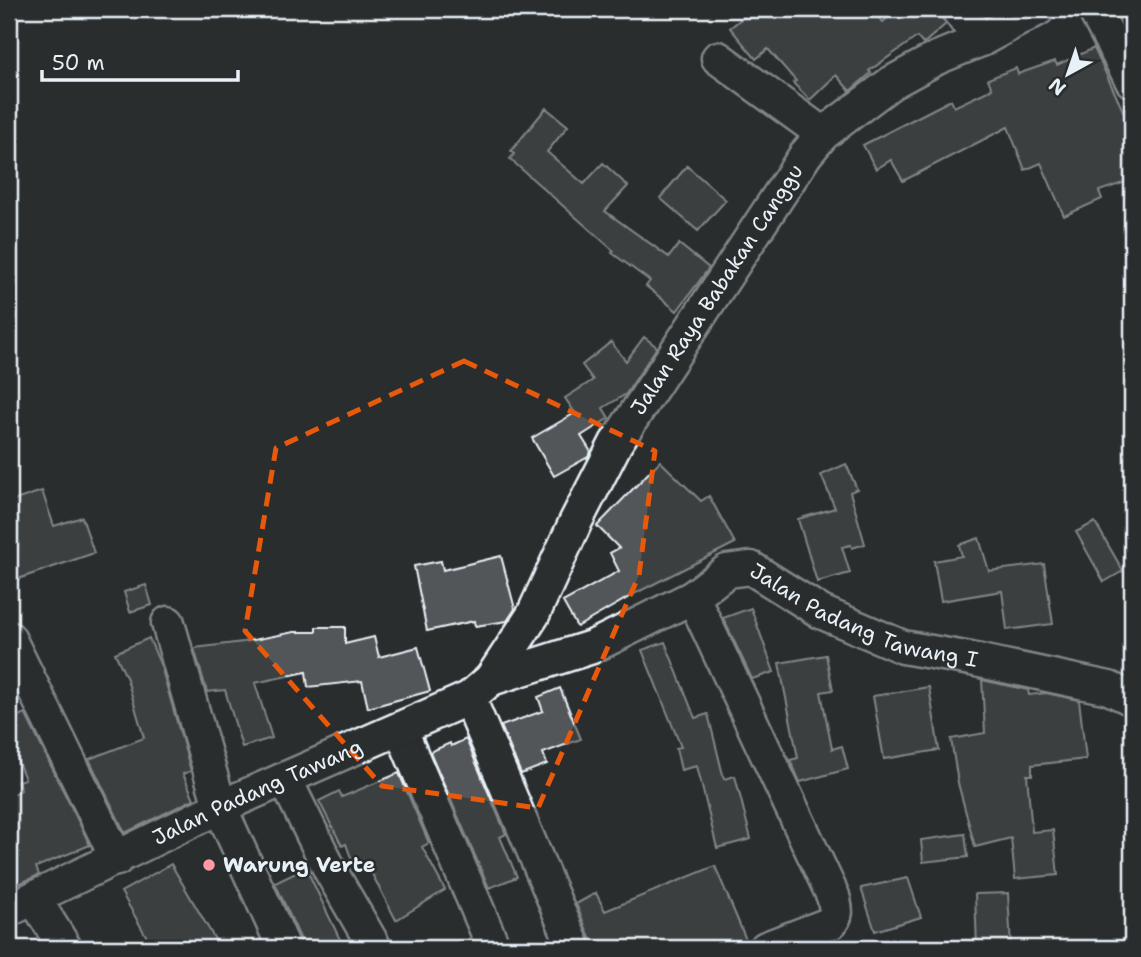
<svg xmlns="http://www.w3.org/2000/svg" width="1141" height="957" font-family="'Shantell Sans',sans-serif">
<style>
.building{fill:#535759;stroke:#e8f1f8;stroke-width:2}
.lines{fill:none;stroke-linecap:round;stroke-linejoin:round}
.minor-casing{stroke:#e8f1f8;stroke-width:37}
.minor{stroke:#2a2d2e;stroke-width:32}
.marked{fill:none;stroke:#e8590c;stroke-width:5;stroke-dasharray:14 9;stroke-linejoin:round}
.poi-dot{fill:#ff9aa2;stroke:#2a2d2e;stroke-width:2.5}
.labels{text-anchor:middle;stroke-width:5;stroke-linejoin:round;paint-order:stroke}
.street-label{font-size:21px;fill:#e8f1f8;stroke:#2a2d2e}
.poi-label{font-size:21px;font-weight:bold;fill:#e8f1f8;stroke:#2a2d2e;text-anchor:start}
</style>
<rect width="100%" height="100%" fill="#2a2d2e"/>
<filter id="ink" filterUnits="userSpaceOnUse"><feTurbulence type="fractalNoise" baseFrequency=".0143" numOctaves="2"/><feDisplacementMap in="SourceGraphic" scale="14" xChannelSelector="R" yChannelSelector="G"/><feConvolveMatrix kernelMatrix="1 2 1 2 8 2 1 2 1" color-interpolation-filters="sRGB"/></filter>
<g filter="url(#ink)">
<path class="building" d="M 753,9 L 871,9 L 883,22 L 897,9 L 939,9 L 946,24 L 923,44 L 917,37 L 869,71 L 871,73 L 850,91 L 836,75 L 810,100 L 793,83 L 796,81 L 768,49 L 756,59 L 730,28 Z
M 1094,48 L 1132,130 L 1132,180 L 1099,191 L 1102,199 L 1064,216 L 1041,163 L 1025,170 L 1008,127 L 903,181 L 891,160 L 876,169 L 863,145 L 951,100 L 954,107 L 992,89 L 988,79 L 1016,68 L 1018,74 L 1055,61 L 1057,65 Z
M 546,108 L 568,126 L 547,152 L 584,184 L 603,163 L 628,186 L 605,211 L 669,257 L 679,244 L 709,268 L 677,311 L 646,286 L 650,281 L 612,253 L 614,251 L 510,159 L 514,154 L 511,151 Z
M 687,166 L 726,200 L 698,231 L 660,198 Z
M 644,337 L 657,347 L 626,394 L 603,408 L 609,418 L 581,436 L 591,452 L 588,457 L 554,476 L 532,438 L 575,413 L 565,398 L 593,380 L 582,365 L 611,342 L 626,361 Z
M 660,461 L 701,501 L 709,496 L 735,543 L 638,592 L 577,627 L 563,602 L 619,571 L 610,553 L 619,548 L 597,526 Z
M 846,464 L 857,489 L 850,492 L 865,544 L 852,548 L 851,545 L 842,547 L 850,573 L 817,582 L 798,519 L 835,508 L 821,475 Z
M 42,491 L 54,526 L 82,517 L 94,553 L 9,582 L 9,542 L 15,540 L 9,522 L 9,502 Z
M 1095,522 L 1123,571 L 1104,582 L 1076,532 Z
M 979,538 L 989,571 L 1044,564 L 1053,624 L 1007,630 L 1002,591 L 941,601 L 934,561 L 962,556 L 959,545 Z
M 501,556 L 515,609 L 507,621 L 475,626 L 474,621 L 427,631 L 414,566 L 441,561 L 443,570 Z
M 146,585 L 152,605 L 130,612 L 124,592 Z
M 751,608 L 774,672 L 752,679 L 723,618 Z
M 316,627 L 345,627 L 345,644 L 374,637 L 379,657 L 418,647 L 430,691 L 368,708 L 362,681 L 308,687 L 306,672 L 255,683 L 272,738 L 242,747 L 225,690 L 207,692 L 194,648 L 243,642 L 294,632 L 316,632 Z
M 149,638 L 161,666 L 191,771 L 183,774 L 194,799 L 125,833 L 89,759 L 144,738 L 127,679 L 115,653 Z
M 665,642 L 695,718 L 708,714 L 724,779 L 735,776 L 751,839 L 717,848 L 697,766 L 681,770 L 676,748 L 681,747 L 642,650 Z
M 826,655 L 833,690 L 821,692 L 832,749 L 842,746 L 848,769 L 800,782 L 790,760 L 798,758 L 779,663 Z
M 982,680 L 1028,690 L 1029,695 L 1046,693 L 1079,700 L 1086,759 L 1032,765 L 1032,775 L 1027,775 L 1032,832 L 1053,830 L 1058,875 L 1015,879 L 1011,838 L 975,847 L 958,783 L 951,739 L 985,733 Z
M 929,687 L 939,750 L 884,759 L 873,696 Z
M 560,688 L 581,739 L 543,753 L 547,764 L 521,774 L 501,726 L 543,711 L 538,697 Z
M 25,713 L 90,845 L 36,867 L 39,875 L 9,888 L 9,796 L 21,790 L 18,781 L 25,779 L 9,740 L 9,720 Z
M 466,739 L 506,834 L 500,837 L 517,877 L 489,888 L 430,752 L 450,743 L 451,746 Z
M 399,773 L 429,843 L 422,847 L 445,890 L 396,920 L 369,868 L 356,872 L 346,844 L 342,846 L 319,801 L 339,791 L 342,797 Z
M 965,834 L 968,857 L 923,862 L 921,840 Z
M 171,864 L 220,948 L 153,948 L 121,892 Z
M 715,866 L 747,942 L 733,948 L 591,948 L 590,938 L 576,904 L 596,893 L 605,911 Z
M 306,868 L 344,948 L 302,948 L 301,940 L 275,883 Z
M 908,878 L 921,917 L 875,931 L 861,888 Z
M 1008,893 L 1011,948 L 977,948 L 975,894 Z"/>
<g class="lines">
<g class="minor-casing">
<g id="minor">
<path d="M 957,9 L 981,40"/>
<path d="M 1094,9 L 1132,81"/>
<path d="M 718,58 L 823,134"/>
<path d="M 693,597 L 833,896 C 836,909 839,915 829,924 L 766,948"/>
<path d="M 168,623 L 220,807 L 284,948"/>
<path d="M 9,638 L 117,859"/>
<path id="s1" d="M 491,679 L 592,647 L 693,597 L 727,571 L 751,568 L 821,612 L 903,647 L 971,659 L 1109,688 L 1132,699"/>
<path d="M 469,698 L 573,945"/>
<path d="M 401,730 L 494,948"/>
<path d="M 285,779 L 330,870 L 375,948"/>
<path d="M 34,898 L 65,948"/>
<path id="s2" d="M 9,910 L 220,807 L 469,698 L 491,679 L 533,615 L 576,521 L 616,443 L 806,154 L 823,134 L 891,83 L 937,58 L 981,40 L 1038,9"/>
</g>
</g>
<use href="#minor" class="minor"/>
</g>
</g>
<path d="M0 0H1141V957H0ZM 464,361 L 655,451 L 639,575 L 538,808 L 382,786 L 245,631 L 276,448 Z" fill="#2a2d2e" fill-opacity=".55" fill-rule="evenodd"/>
<path class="marked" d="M 464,361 L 655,451 L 639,575 L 538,808 L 382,786 L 245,631 L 276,448 Z"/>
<circle class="poi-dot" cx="209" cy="865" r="7"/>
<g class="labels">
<g class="street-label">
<text dy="7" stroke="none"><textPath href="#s2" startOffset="987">Jalan Raya Babakan Canggu</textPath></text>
<text dy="7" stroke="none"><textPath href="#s1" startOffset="410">Jalan Padang Tawang I</textPath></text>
<text dy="7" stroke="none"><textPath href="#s2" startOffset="275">Jalan Padang Tawang</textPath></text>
</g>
<g class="poi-label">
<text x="223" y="872">Warung Verte</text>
</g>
</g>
<rect width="1141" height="957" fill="none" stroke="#2a2d2e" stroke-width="35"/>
<rect x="18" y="18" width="1106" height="922" fill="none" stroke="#e8f1f8" stroke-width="2.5" filter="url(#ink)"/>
<g transform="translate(1068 74) rotate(220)" stroke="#2a2d2e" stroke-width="5" paint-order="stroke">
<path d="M0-5L12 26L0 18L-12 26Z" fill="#e8f1f8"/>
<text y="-10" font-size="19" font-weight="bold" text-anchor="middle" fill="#e8f1f8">N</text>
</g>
<path d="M42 70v10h196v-10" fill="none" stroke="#e8f1f8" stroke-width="3.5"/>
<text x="52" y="70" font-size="21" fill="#e8f1f8" stroke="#2a2d2e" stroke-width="5" paint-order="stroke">50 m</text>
</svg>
